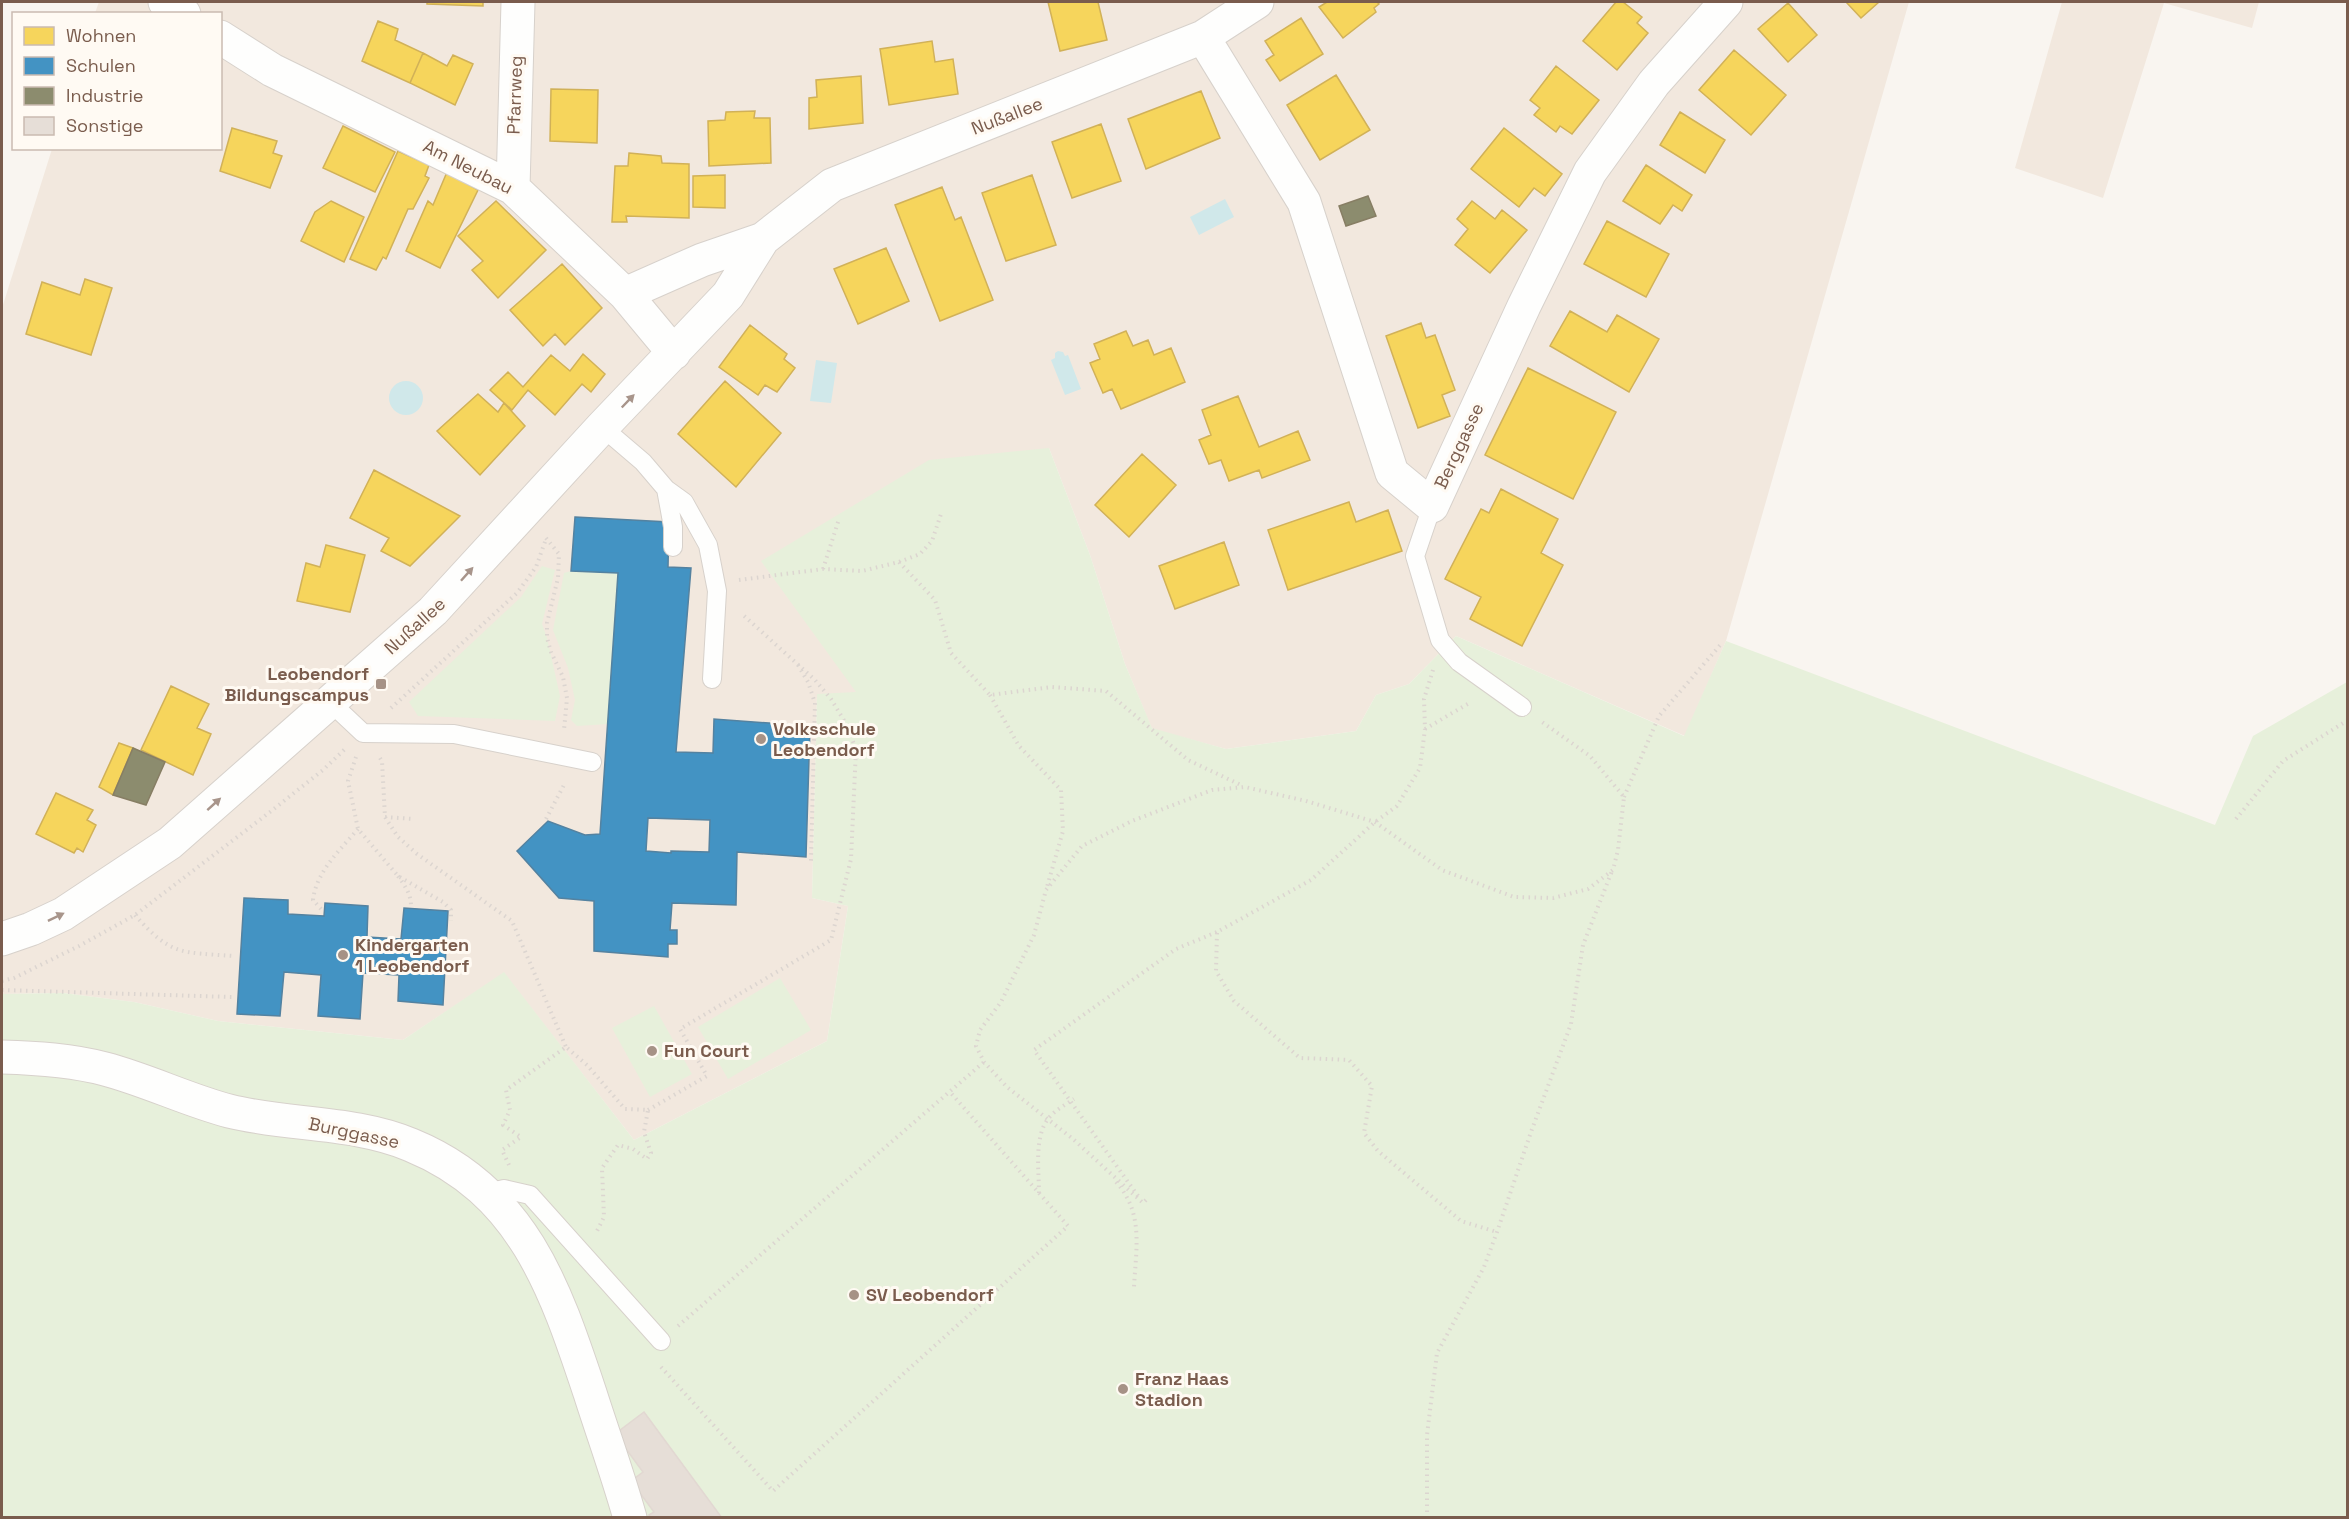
<svg xmlns="http://www.w3.org/2000/svg" width="2349" height="1519" font-family="'Space Grotesk',sans-serif">
<style>
.residential{fill:#f2e8de}
.green{fill:#e7f0db}
.water{fill:#d0e8ea}
.homes{fill:#f6d55c;stroke:#d1b158;stroke-width:1.5}
.schools{fill:#4393c3;stroke:#5482a0;stroke-width:1.5;fill-rule:evenodd}
.industry{fill:#8c8c6e;stroke:#877e64;stroke-width:1.5}
.building{fill:#e6ded7;stroke:#e2d8d2;stroke-width:1.5}
.lines{fill:none;stroke-linecap:round;stroke-linejoin:round}
.lane-casing{stroke:#d7d1cb;stroke-width:20}
.street-casing{stroke:#d7d1cb;stroke-width:35}
.path{stroke:#dcd5d0;stroke-width:4;stroke-dasharray:1.5 4.5;stroke-linecap:butt}
.lane{stroke:#fefefd;stroke-width:18}
.street{stroke:#fefefd;stroke-width:33}
.oneway{fill:#a8958b}
.poi-dot{fill:#a69286;stroke:#fffaf3;stroke-width:2}
.labels{text-anchor:middle;stroke-width:6;stroke-linejoin:round;paint-order:stroke}
.street-label{font-size:18px;fill:#7a5c4d;stroke:#fffaf3}
.poi-label{font-size:18px;font-weight:bold;fill:#7a5c4d;stroke:#fffaf3;text-anchor:start}
</style>
<rect width="100%" height="100%" fill="#f9f5f0"/>
<path class="residential" d="M 99,2 L 1909,2 L 1726,641 L 1685,736 L 1456,636 L 1409,684 L 1376,695 L 1356,731 L 1226,749 L 1152,729 L 1125,664 L 1090,555 L 1049,448 L 856,693 L 817,695 L 812,898 L 848,906 L 827,1041 L 634,1140 L 504,973 L 403,1040 L 218,1021 L 134,1002 L 63,993 L 2,994 L 2,308 L 52,149 L 220,148 L 220,14 L 95,13 Z
M 2062,2 L 2259,2 L 2252,28 L 2164,3 L 2103,198 L 2015,168 Z"/>
<path class="green" d="M 1049,448 L 1090,555 L 1125,664 L 1152,728 L 1226,749 L 1356,731 L 1376,695 L 1409,684 L 1456,636 L 1684,736 L 1726,641 L 2215,825 L 2253,736 L 2347,682 L 2347,1517 L 2,1517 L 2,994 L 63,993 L 134,1002 L 218,1021 L 403,1040 L 504,972 L 634,1140 L 827,1041 L 848,906 L 812,898 L 817,694 L 856,692 L 761,561 L 929,460 Z
M 542,566 L 555,570 L 542,624 L 547,638 L 560,696 L 555,721 L 418,716 L 409,702 L 521,597 Z
M 571,571 L 618,573 L 608,724 L 577,726 L 571,720 L 575,700 L 568,668 L 553,630 L 564,573 Z
M 780,978 L 811,1030 L 728,1079 L 698,1027 Z
M 654,1006 L 692,1074 L 650,1097 L 612,1028 Z"/>
<path class="water" d="M 1225,199 L 1234,217 L 1199,235 L 1190,217 Z
M 1058,351 L 1063,352 L 1065,356 L 1068,355 L 1081,389 L 1065,395 L 1051,360 L 1055,358 L 1055,353 Z
M 816,360 L 837,363 L 831,403 L 810,401 Z
M389 398a17 17 0 1 1 34 0a17 17 0 1 1-34 0Z"/>
<path class="homes" d="M 427,2 L 483,2 L 483,6 L 427,4 Z
M 1048,2 L 1098,2 L 1107,40 L 1060,51 Z
M 1327,2 L 1377,2 L 1379,4 L 1374,8 L 1376,12 L 1343,38 L 1319,7 Z
M 1616,2 L 1623,2 L 1642,17 L 1637,23 L 1648,33 L 1617,70 L 1583,41 Z
M 1846,2 L 1879,2 L 1861,18 Z
M 1788,3 L 1817,35 L 1788,62 L 1758,29 Z
M 1301,18 L 1323,54 L 1280,81 L 1266,60 L 1274,55 L 1265,41 Z
M 378,21 L 398,29 L 395,40 L 423,53 L 410,83 L 362,61 Z
M 932,41 L 935,62 L 953,59 L 958,94 L 889,105 L 880,49 Z
M 1734,50 L 1786,95 L 1751,135 L 1699,90 Z
M 423,53 L 447,66 L 453,55 L 473,64 L 455,105 L 410,83 Z
M 1556,66 L 1599,100 L 1572,134 L 1560,126 L 1556,132 L 1534,115 L 1540,108 L 1530,100 Z
M 1336,75 L 1370,130 L 1320,160 L 1287,105 Z
M 861,76 L 863,123 L 809,129 L 809,98 L 817,97 L 816,80 Z
M 551,89 L 598,90 L 597,143 L 550,141 Z
M 1201,91 L 1220,138 L 1146,169 L 1128,119 Z
M 755,111 L 754,118 L 770,118 L 771,163 L 709,166 L 708,121 L 725,120 L 726,112 Z
M 1680,112 L 1725,140 L 1705,173 L 1660,145 Z
M 1101,124 L 1121,181 L 1072,198 L 1052,142 Z
M 343,126 L 395,152 L 375,192 L 323,168 Z
M 232,128 L 277,141 L 273,153 L 282,156 L 270,188 L 220,171 Z
M 1504,128 L 1562,174 L 1545,196 L 1534,188 L 1519,207 L 1471,169 Z
M 398,151 L 429,165 L 425,176 L 429,178 L 413,209 L 408,209 L 386,259 L 383,257 L 376,270 L 350,259 Z
M 629,153 L 661,156 L 662,163 L 689,164 L 689,218 L 626,216 L 627,222 L 612,222 L 615,166 L 628,166 Z
M 1646,165 L 1692,195 L 1682,211 L 1673,205 L 1660,224 L 1623,201 Z
M 447,172 L 478,190 L 440,268 L 406,251 L 428,201 L 433,205 Z
M 725,175 L 725,208 L 693,207 L 693,176 Z
M 1032,175 L 1056,245 L 1006,261 L 982,193 Z
M 942,187 L 955,220 L 961,217 L 993,300 L 940,321 L 895,205 Z
M 331,201 L 364,217 L 344,262 L 301,241 L 315,212 Z
M 496,201 L 546,250 L 498,298 L 472,270 L 483,261 L 458,236 Z
M 1472,201 L 1495,219 L 1502,210 L 1527,230 L 1490,273 L 1455,245 L 1468,229 L 1457,219 Z
M 1607,221 L 1669,254 L 1646,297 L 1584,264 Z
M 886,248 L 909,301 L 858,324 L 834,269 Z
M 562,264 L 602,308 L 565,345 L 555,334 L 543,346 L 510,310 Z
M 85,279 L 112,288 L 91,355 L 26,334 L 42,282 L 80,295 Z
M 1570,311 L 1607,332 L 1617,315 L 1659,339 L 1629,392 L 1550,346 Z
M 1421,323 L 1426,338 L 1435,335 L 1455,390 L 1442,395 L 1450,416 L 1418,428 L 1386,336 Z
M 750,325 L 787,354 L 784,359 L 795,368 L 777,392 L 765,385 L 758,395 L 719,367 Z
M 1126,331 L 1133,346 L 1148,340 L 1154,355 L 1171,348 L 1185,382 L 1121,409 L 1112,389 L 1103,393 L 1090,363 L 1100,359 L 1094,344 Z
M 583,354 L 605,374 L 591,392 L 582,384 L 555,415 L 528,390 L 512,410 L 490,390 L 508,372 L 523,387 L 551,355 L 570,371 Z
M 1528,368 L 1616,412 L 1573,499 L 1485,455 Z
M 725,381 L 781,433 L 736,487 L 678,434 Z
M 478,394 L 498,412 L 504,403 L 525,426 L 480,475 L 437,431 Z
M 1238,396 L 1259,447 L 1298,431 L 1310,460 L 1262,478 L 1259,470 L 1229,481 L 1221,460 L 1209,464 L 1199,440 L 1211,435 L 1202,410 Z
M 1142,454 L 1176,485 L 1129,537 L 1095,505 Z
M 374,470 L 460,516 L 410,566 L 381,551 L 389,538 L 350,518 Z
M 1501,489 L 1558,519 L 1541,553 L 1563,565 L 1522,646 L 1470,619 L 1481,597 L 1445,579 L 1481,509 L 1489,513 Z
M 1349,502 L 1356,522 L 1388,510 L 1402,551 L 1288,590 L 1268,530 Z
M 1224,542 L 1239,585 L 1175,609 L 1159,566 Z
M 326,545 L 365,555 L 350,612 L 297,601 L 306,563 L 320,567 Z
M 171,686 L 209,704 L 197,728 L 211,734 L 193,775 L 141,750 Z
M 119,743 L 133,748 L 113,795 L 99,787 Z
M 56,793 L 93,810 L 87,820 L 96,825 L 83,852 L 77,848 L 74,853 L 36,834 Z"/>
<path class="schools" d="M 575,517 L 669,522 L 668,567 L 691,568 L 676,752 L 713,753 L 714,719 L 810,726 L 806,857 L 737,852 L 736,905 L 672,903 L 670,930 L 677,930 L 677,944 L 668,944 L 668,957 L 594,951 L 594,901 L 559,898 L 517,851 L 548,821 L 585,835 L 600,834 L 618,573 L 571,571 ZM 648,818 L 710,820 L 709,852 L 671,851 L 671,853 L 646,851 Z
M 244,898 L 288,900 L 288,914 L 324,916 L 325,903 L 368,906 L 367,937 L 401,939 L 404,908 L 448,911 L 443,1005 L 398,1001 L 399,975 L 363,973 L 360,1019 L 318,1016 L 321,975 L 284,972 L 280,1016 L 237,1014 Z"/>
<path class="industry" d="M 1368,196 L 1376,216 L 1346,226 L 1339,206 Z
M 133,748 L 165,762 L 146,805 L 113,795 Z"/>
<path class="building" d="M 644,1412 L 722,1518 L 651,1518 L 649,1515 L 654,1512 L 631,1481 L 643,1472 L 615,1434 Z"/>
<g class="lines">
<g class="lane-casing">
<path id="lane" d="M 602,427 L 643,462 L 666,489 L 684,502 L 708,545 L 717,591 L 712,679
M 666,489 L 673,527 L 673,547
M 1432,506 L 1415,556 L 1440,640 L 1459,662 L 1522,707
M 330,702 L 363,733 L 454,734 L 592,762
M 487,1193 L 504,1189 L 530,1195 L 661,1341"/>
</g>
<g class="street-casing">
<path id="street" d="M 165,2 L 184,14
M 220,37 L 272,70 L 513,188 L 625,294 L 674,353
M 1203,37 L 1304,202 L 1392,473 L 1432,506 L 1524,306 L 1590,172 L 1654,83 L 1726,2
M 513,188 L 518,2
M 625,294 L 702,260 L 763,239
M 2,939 L 31,929 L 63,914 L 170,843 L 433,611 L 602,427 L 728,295 L 763,239 L 832,185 L 1203,37 L 1257,2
M 2,1057 C 36,1058 71,1060 105,1069 C 147,1080 187,1100 229,1111 C 289,1126 354,1121 411,1145 C 523,1191 555,1288 590,1393 C 603,1434 618,1475 630,1518"/>
</g>
<path class="path" d="M 546,538 L 559,554 L 558,578 L 547,623 L 547,638 L 551,652 L 563,677 L 567,698 L 564,730
M 899,562 L 935,600 L 951,653 L 990,695 L 1052,687 L 1106,691 L 1188,760 L 1243,786
M 823,569 L 839,519
M 739,580 L 823,569 L 862,571 L 899,562 L 920,554 L 932,541 L 942,511
M 798,665 L 808,682 L 815,703 L 811,861
M 1433,670 L 1424,699 L 1425,729 L 1420,768 L 1397,806 L 1375,822 L 1311,880 L 1217,932 L 1216,971 L 1234,1001 L 1300,1058 L 1349,1060 L 1372,1086 L 1364,1133 L 1378,1151 L 1461,1221 L 1497,1232
M 990,695 L 1019,746 L 1061,790 L 1063,831 L 1047,887
M 391,708 L 517,593 L 536,567 L 546,539
M 1425,729 L 1471,702
M 356,757 L 348,781 L 358,829 L 398,876 L 443,902 L 451,910 L 451,921
M 380,758 L 382,761 L 385,817 L 398,837 L 417,854 L 512,921 L 566,1047
M 1624,797 L 1659,716 L 1722,643
M 385,817 L 414,819
M 546,819 L 565,783
M 2236,819 L 2283,761 L 2348,720
M 398,876 C 405,886 411,894 411,906
M 321,909 L 313,900 C 316,872 340,850 358,829
M 135,915 C 171,956 181,952 233,956
M 2,981 L 14,978 L 79,946 L 135,915 L 270,812 L 323,770 L 345,749
M 2,990 L 232,997
M 648,1110 L 707,1076 L 680,1029 L 831,940 L 851,859 L 856,749 L 845,722 L 831,699 L 815,680 L 742,614
M 509,1165 L 502,1150 L 521,1137 L 503,1125 L 510,1110 L 506,1090 L 566,1047 L 587,1065 L 625,1109 L 648,1110 L 644,1132 L 651,1153 L 647,1159 L 633,1149 L 618,1145 L 602,1168 L 604,1217 L 596,1233
M 1116,1182 C 1144,1213 1136,1248 1134,1287
M 1039,1193 C 1039,1171 1034,1137 1048,1119 C 1055,1110 1065,1105 1074,1099
M 1138,1196 L 1034,1050 L 1176,949 L 1217,932
M 1146,1200 L 1143,1203 L 1073,1139 L 1007,1087 L 984,1062 L 976,1046 L 980,1030 L 1001,1002 L 1034,935 L 1046,890 L 1082,846 L 1132,821 L 1212,790 L 1245,787 L 1306,801 L 1375,822 L 1442,870 L 1514,897 L 1553,898 L 1588,889 L 1613,870 L 1618,850 L 1624,797 L 1590,756 L 1542,722
M 678,1326 L 984,1062
M 661,1367 L 773,1491 L 1068,1226 L 950,1092
M 1427,1518 L 1427,1435 L 1437,1353 L 1484,1267 L 1497,1232 L 1531,1132 L 1571,1024 L 1583,945 L 1612,871"/>
<use href="#lane" class="lane"/>
<use href="#street" class="street"/>
</g>
<defs><path id="oneway-solid" d="M-6-.8H1V-3.2L6.5 0L1 3.2V.8H-6Z" transform="scale(1.5)"/></defs>
<g class="oneway">
<use href="#oneway-solid" transform="translate(628 401) rotate(-46)"/>
<use href="#oneway-solid" transform="translate(467 574) rotate(-48)"/>
<use href="#oneway-solid" transform="translate(214 804) rotate(-42)"/>
<use href="#oneway-solid" transform="translate(56 917) rotate(-26)"/>
</g>
<g class="poi-dot">
<rect x="375" y="678" width="12" height="12" rx="3"/>
<circle cx="761" cy="739" r="6"/>
<circle cx="343" cy="955" r="6"/>
<circle cx="652" cy="1051" r="6"/>
<circle cx="854" cy="1295" r="6"/>
<circle cx="1123" cy="1389" r="6"/>
</g>
<g class="labels">
<g class="street-label">
<text transform="translate(515 95) rotate(-88)" y="6">Pfarrweg</text>
<text transform="translate(1007 116) rotate(-21)" y="6">Nußallee</text>
<text transform="translate(468 167) rotate(27)" y="6">Am Neubau</text>
<text transform="translate(1459 446) rotate(-65)" y="6">Berggasse</text>
<text transform="translate(415 626) rotate(-42)" y="6">Nußallee</text>
<text transform="translate(354 1133) rotate(12)" y="6">Burggasse</text>
</g>
<g class="poi-label">
<text x="369" y="680" text-anchor="end">Leobendorf<tspan x="369" dy="21">Bildungscampus</tspan></text>
<text x="773" y="735">Volksschule<tspan x="773" dy="21">Leobendorf</tspan></text>
<text x="355" y="951">Kindergarten<tspan x="355" dy="21">1 Leobendorf</tspan></text>
<text x="664" y="1057">Fun Court</text>
<text x="866" y="1301">SV Leobendorf</text>
<text x="1135" y="1385">Franz Haas<tspan x="1135" dy="21">Stadion</tspan></text>
</g>
</g>
<rect width="2349" height="1519" fill="none" stroke="#7a5c4d" stroke-width="6"/>
<rect x="12" y="12" width="210" height="138" fill="#fffaf3" stroke="#cabbb1" stroke-width="1.5"/>
<rect x="24" y="27" width="30" height="18" fill="#f6d55c" stroke="#cabbb1" stroke-width="1.5"/>
<text x="66" y="42" font-size="18" fill="#7a5c4d">Wohnen</text>
<rect x="24" y="57" width="30" height="18" fill="#4393c3" stroke="#cabbb1" stroke-width="1.5"/>
<text x="66" y="72" font-size="18" fill="#7a5c4d">Schulen</text>
<rect x="24" y="87" width="30" height="18" fill="#8c8c6e" stroke="#cabbb1" stroke-width="1.5"/>
<text x="66" y="102" font-size="18" fill="#7a5c4d">Industrie</text>
<rect x="24" y="117" width="30" height="18" fill="#e6ded7" stroke="#cabbb1" stroke-width="1.5"/>
<text x="66" y="132" font-size="18" fill="#7a5c4d">Sonstige</text>
</svg>
